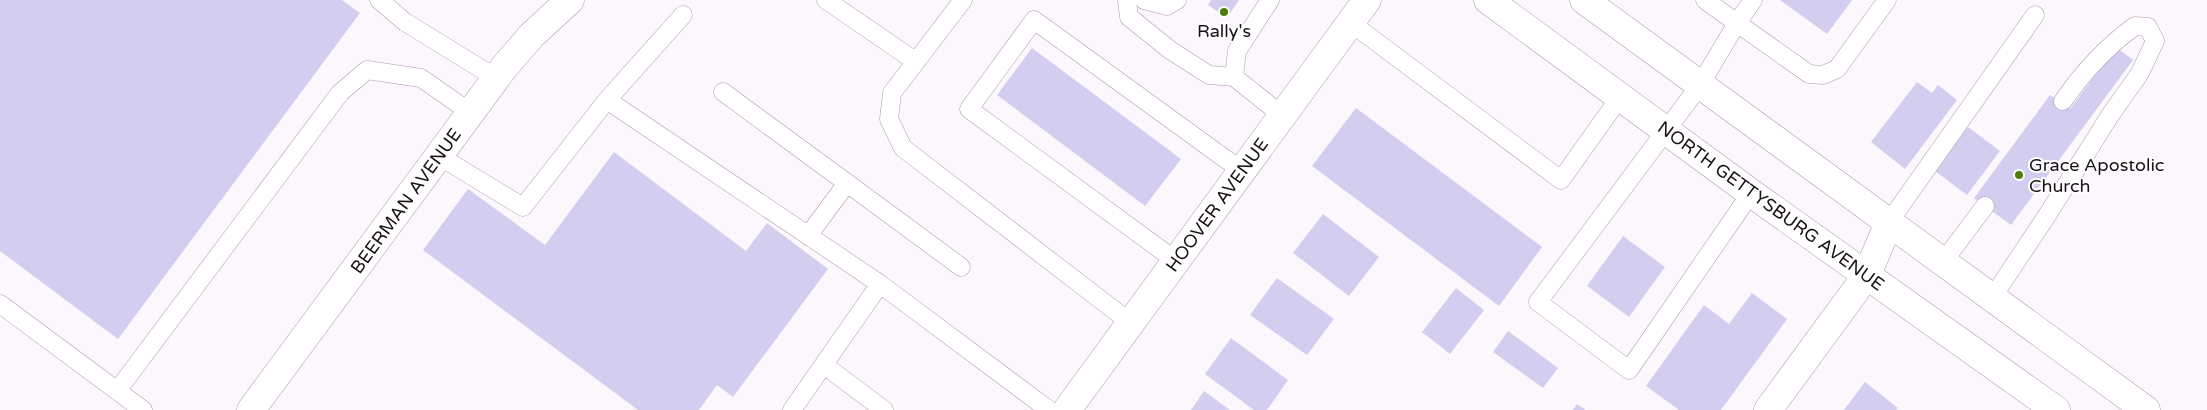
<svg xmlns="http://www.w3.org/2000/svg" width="2207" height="410" font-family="'Varela Round',sans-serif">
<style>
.building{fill:#d3cef0}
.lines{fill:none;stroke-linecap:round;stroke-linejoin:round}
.lane-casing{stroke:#b197b1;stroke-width:19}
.street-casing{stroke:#b197b1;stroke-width:29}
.secondary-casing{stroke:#b197b1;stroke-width:29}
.lane{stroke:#fff;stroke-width:18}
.street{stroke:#fff;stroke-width:28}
.secondary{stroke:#fff;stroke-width:28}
.poi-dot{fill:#4d7e0a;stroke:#fff;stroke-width:2}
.labels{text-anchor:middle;stroke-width:4;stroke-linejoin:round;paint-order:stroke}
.poi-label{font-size:18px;fill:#191019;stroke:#fff}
.street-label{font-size:18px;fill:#191019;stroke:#fff}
</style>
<rect width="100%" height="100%" fill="#fcf7fc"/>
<path class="building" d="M 0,0 L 342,0 L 360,13 L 118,339 L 0,251 Z
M 1211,0 L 1239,0 L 1227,18 L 1208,5 Z
M 1780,0 L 1852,0 L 1827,34 Z
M 2116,47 L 2133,60 L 2011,225 L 1974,198 L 2050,95 L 2070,109 Z
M 1032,48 L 1181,159 L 1145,206 L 997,95 Z
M 1917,82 L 1932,93 L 1938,85 L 1957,100 L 1905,169 L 1871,142 Z
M 1356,108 L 1542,247 L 1499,306 L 1312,166 Z
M 1968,127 L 2000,151 L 1967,195 L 1935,171 Z
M 614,152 L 746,251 L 767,223 L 828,269 L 733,397 L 717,385 L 699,410 L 638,410 L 423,250 L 468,189 L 545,245 Z
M 1323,214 L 1379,257 L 1349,296 L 1293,253 Z
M 1623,236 L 1665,267 L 1629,317 L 1587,286 Z
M 1277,278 L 1334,319 L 1307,355 L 1250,315 Z
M 1456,288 L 1484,310 L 1450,354 L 1422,332 Z
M 1752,293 L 1787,319 L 1721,410 L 1679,410 L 1646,386 L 1704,305 L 1729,324 Z
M 1508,331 L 1558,368 L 1543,388 L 1493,352 Z
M 1231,338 L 1288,380 L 1267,410 L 1254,410 L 1205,374 Z
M 1865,382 L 1898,408 L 1896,410 L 1844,410 Z
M 1204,391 L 1230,410 L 1191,410 Z
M 1577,404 L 1586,410 L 1573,410 Z"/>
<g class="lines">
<g class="lane-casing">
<path id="lane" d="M 379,0 L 405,22 L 496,78
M 826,0 L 915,61
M 963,0 L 892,93 L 889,119 L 903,148 L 1131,323
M 1127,0 L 1129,17 L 1170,50 L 1209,75 L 1234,77 L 1283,116
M 1144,0 L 1167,6 L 1177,0
M 1705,0 L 1737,23 L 1700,85 L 1538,302 L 1629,370 L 1751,193
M 1753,0 L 1737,23 L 1809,74 L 1823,75 L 1837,69 L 1887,0
M 1351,23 L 1561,180 L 1620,97
M 1234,77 L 1237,51 L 1270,0
M 723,92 L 847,183 L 808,236
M 607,100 L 683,15
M 439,156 L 523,207 L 607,100 L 880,284 L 792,410
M 847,183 L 961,267
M 1889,222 L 2035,15
M 1176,261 L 969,109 L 1034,20 L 1242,171
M 1943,262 L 1985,206
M 880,284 L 1049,410
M 1992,298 L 2048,214 L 2111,114 L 2140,73 L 2155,41 L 2148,27 L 2135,26 C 2106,47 2083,72 2063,101
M 0,304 L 143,410
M 824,365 L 884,410
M 117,391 L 340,93 L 367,70 L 421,78 L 471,113"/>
</g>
<g class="street-casing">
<path id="street" d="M 251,410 L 505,66 L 532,35 L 570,0
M 1768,410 L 1867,275 L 1889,222"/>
</g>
<g class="secondary-casing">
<path id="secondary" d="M 1488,0 L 1751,193 L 2056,410
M 1584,0 L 2146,410
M 1067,410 L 1367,0"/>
</g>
<use href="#lane" class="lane"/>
<use href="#street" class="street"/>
<use href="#secondary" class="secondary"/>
</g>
<g class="poi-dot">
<circle cx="1224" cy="12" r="5"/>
<circle cx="2019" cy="175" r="5"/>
</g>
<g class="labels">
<g class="poi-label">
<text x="1224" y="37">Rally's</text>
<text x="2029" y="171" text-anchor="start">Grace Apostolic<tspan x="2029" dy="21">Church</tspan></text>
</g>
<g class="street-label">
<text transform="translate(406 201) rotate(-54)" y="6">BEERMAN AVENUE</text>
<text transform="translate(1217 205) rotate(-54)" y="6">HOOVER AVENUE</text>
<text transform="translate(1771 206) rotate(36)" y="6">NORTH GETTYSBURG AVENUE</text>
</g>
</g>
</svg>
